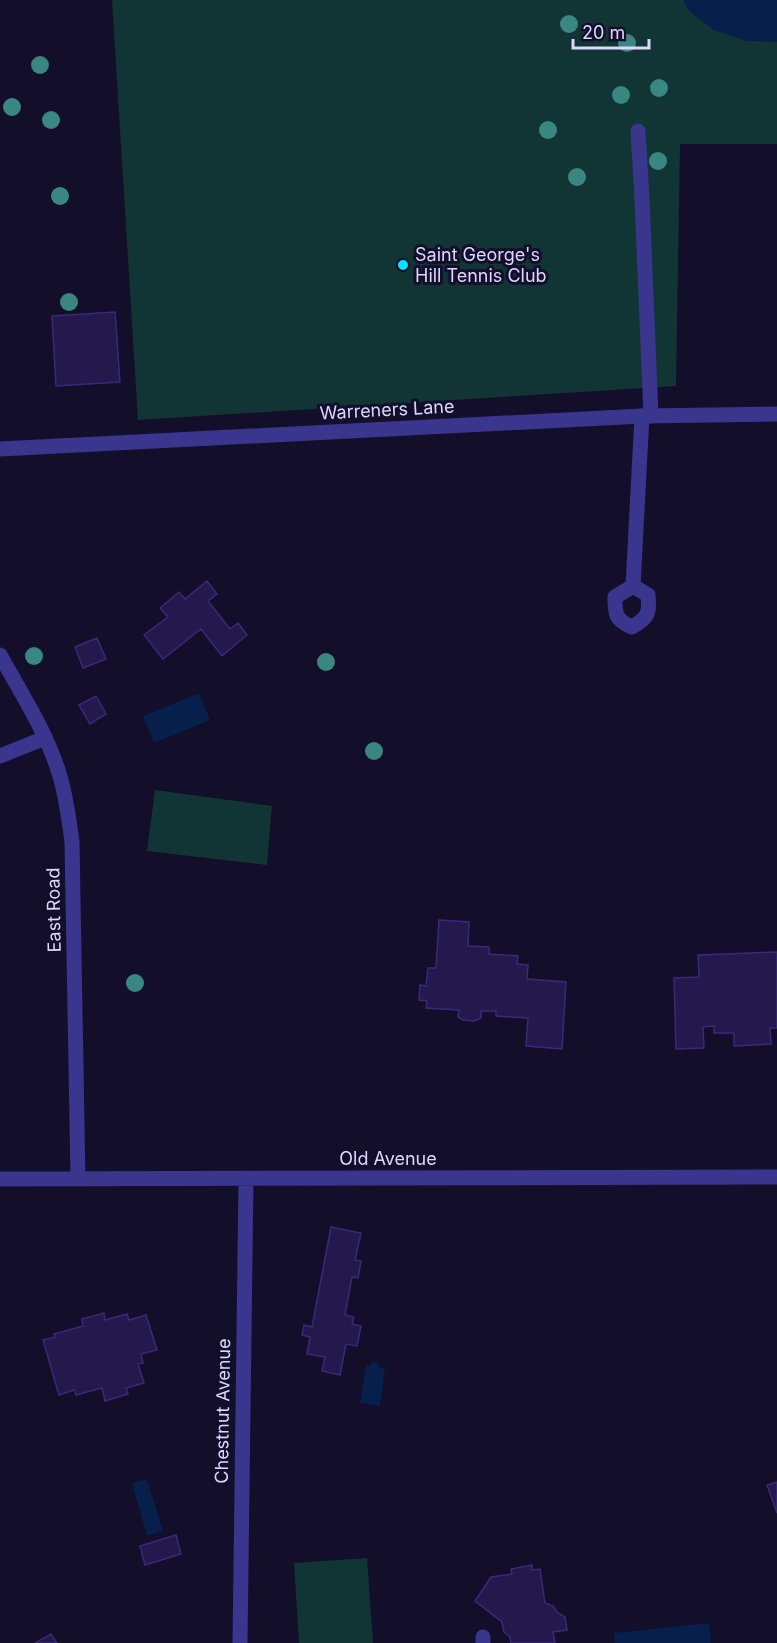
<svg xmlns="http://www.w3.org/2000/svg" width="777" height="1643" font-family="Inter,sans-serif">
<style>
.green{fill:#113534}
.water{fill:#061f4b}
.building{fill:#24194d;stroke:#3a297b;stroke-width:1.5}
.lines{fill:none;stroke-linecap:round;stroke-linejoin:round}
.lane{stroke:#3a358d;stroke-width:15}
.street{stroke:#3a358d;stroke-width:15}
.tree{fill:#398780}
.poi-dot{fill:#03e3ff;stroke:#130e2a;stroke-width:2}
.labels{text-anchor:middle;stroke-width:6;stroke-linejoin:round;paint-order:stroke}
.poi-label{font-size:18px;fill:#dcd7ff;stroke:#130e2a;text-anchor:start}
.street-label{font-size:18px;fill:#dcd7ff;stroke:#130e2a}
</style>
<rect width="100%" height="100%" fill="#130e2a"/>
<path class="green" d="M 112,0 L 777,0 L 777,144 L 680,144 L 676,386 L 138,420 Z
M 155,790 L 272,806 L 267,865 L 147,851 Z
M 367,1558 L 373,1643 L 299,1643 L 294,1563 Z"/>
<path class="water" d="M 683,0 L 777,0 L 777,42 L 746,41 L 714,30 L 690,12 Z
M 199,693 L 210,720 L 154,743 L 143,716 Z
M 372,1362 L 378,1362 L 380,1368 L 385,1368 L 380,1406 L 360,1403 L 366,1365 L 370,1366 Z
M 147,1479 L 163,1531 L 147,1536 L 132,1483 Z
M 709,1623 L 711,1643 L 615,1643 L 614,1633 Z"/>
<path class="building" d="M 115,312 L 120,382 L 56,386 L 52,316 Z
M 207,581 L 217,594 L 208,601 L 230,629 L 238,623 L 247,635 L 222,656 L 201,629 L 163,659 L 144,635 L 168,617 L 160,608 L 179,592 L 185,599 Z
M 97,638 L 106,659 L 83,668 L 75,647 Z
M 96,696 L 106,714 L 90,724 L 79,705 Z
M 439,920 L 469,922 L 468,946 L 489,947 L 489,954 L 518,956 L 517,964 L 528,965 L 527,979 L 566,982 L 562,1049 L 526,1046 L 528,1018 L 496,1016 L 496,1011 L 481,1011 L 481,1018 L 474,1021 L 463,1020 L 458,1017 L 459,1010 L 426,1008 L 427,1001 L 419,1000 L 420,985 L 426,986 L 428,968 L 436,968 Z
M 777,952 L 777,1028 L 770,1028 L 771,1044 L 734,1046 L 734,1033 L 714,1033 L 714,1026 L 703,1027 L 704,1048 L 676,1049 L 674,978 L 699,977 L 698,955 Z
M 331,1227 L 361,1233 L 355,1260 L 361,1261 L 358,1278 L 352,1277 L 345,1315 L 354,1317 L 352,1324 L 361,1326 L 357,1346 L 346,1344 L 340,1375 L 322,1371 L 325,1357 L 307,1354 L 310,1337 L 302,1335 L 304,1325 L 312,1327 Z
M 104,1313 L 105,1320 L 127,1314 L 129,1320 L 146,1315 L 157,1350 L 141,1354 L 143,1363 L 138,1364 L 144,1383 L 126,1388 L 128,1394 L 105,1401 L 102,1388 L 76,1395 L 74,1390 L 59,1395 L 43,1340 L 55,1337 L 54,1334 L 83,1326 L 82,1319 Z
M 777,1482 L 777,1513 L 767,1485 Z
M 176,1535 L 181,1554 L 145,1565 L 140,1546 Z
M 532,1565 L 532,1570 L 540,1569 L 545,1603 L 553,1606 L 558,1613 L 565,1617 L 567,1630 L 553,1632 L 555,1643 L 511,1643 L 510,1637 L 504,1632 L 502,1622 L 475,1601 L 491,1577 L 512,1574 L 511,1569 Z
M 51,1634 L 57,1643 L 35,1643 Z"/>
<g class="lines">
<path class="lane" d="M 638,131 L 642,198 L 651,416
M 633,586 L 648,595 C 650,613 648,618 632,627 C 615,620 615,614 615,597 L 633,586 L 642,416
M 0,756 L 45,738
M 483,1643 L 483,1637"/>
<path class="street" d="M 0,449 L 642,416 L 777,414
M 0,655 C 21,693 46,731 59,773 C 66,795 69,819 72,842 L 78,1179
M 0,1179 L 777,1177
M 240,1643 L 246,1179"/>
</g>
<g class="tree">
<circle cx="569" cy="24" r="9"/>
<circle cx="627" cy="43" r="9"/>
<circle cx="40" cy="65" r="9"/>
<circle cx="659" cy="88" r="9"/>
<circle cx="621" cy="95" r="9"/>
<circle cx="12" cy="107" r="9"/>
<circle cx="51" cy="120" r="9"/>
<circle cx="548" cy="130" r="9"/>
<circle cx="658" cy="161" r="9"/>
<circle cx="577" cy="177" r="9"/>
<circle cx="60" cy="196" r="9"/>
<circle cx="69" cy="302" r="9"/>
<circle cx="34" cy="656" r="9"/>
<circle cx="326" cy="662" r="9"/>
<circle cx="374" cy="751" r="9"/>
<circle cx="135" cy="983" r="9"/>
</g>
<circle class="poi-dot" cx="403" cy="265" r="6"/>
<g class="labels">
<g class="poi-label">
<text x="415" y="261">Saint George's<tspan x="415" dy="21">Hill Tennis Club</tspan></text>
</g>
<g class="street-label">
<text transform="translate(387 410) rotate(-3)" y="6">Warreners Lane</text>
<text transform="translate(54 910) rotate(-91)" y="6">East Road</text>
<text x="388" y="1165">Old Avenue</text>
<text transform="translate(223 1411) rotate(-89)" y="6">Chestnut Avenue</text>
</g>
</g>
<path d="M573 39v9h76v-9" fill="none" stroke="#dcd7ff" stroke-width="3"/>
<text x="582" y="39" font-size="18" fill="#dcd7ff" stroke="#130e2a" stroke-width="4.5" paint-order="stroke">20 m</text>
</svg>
